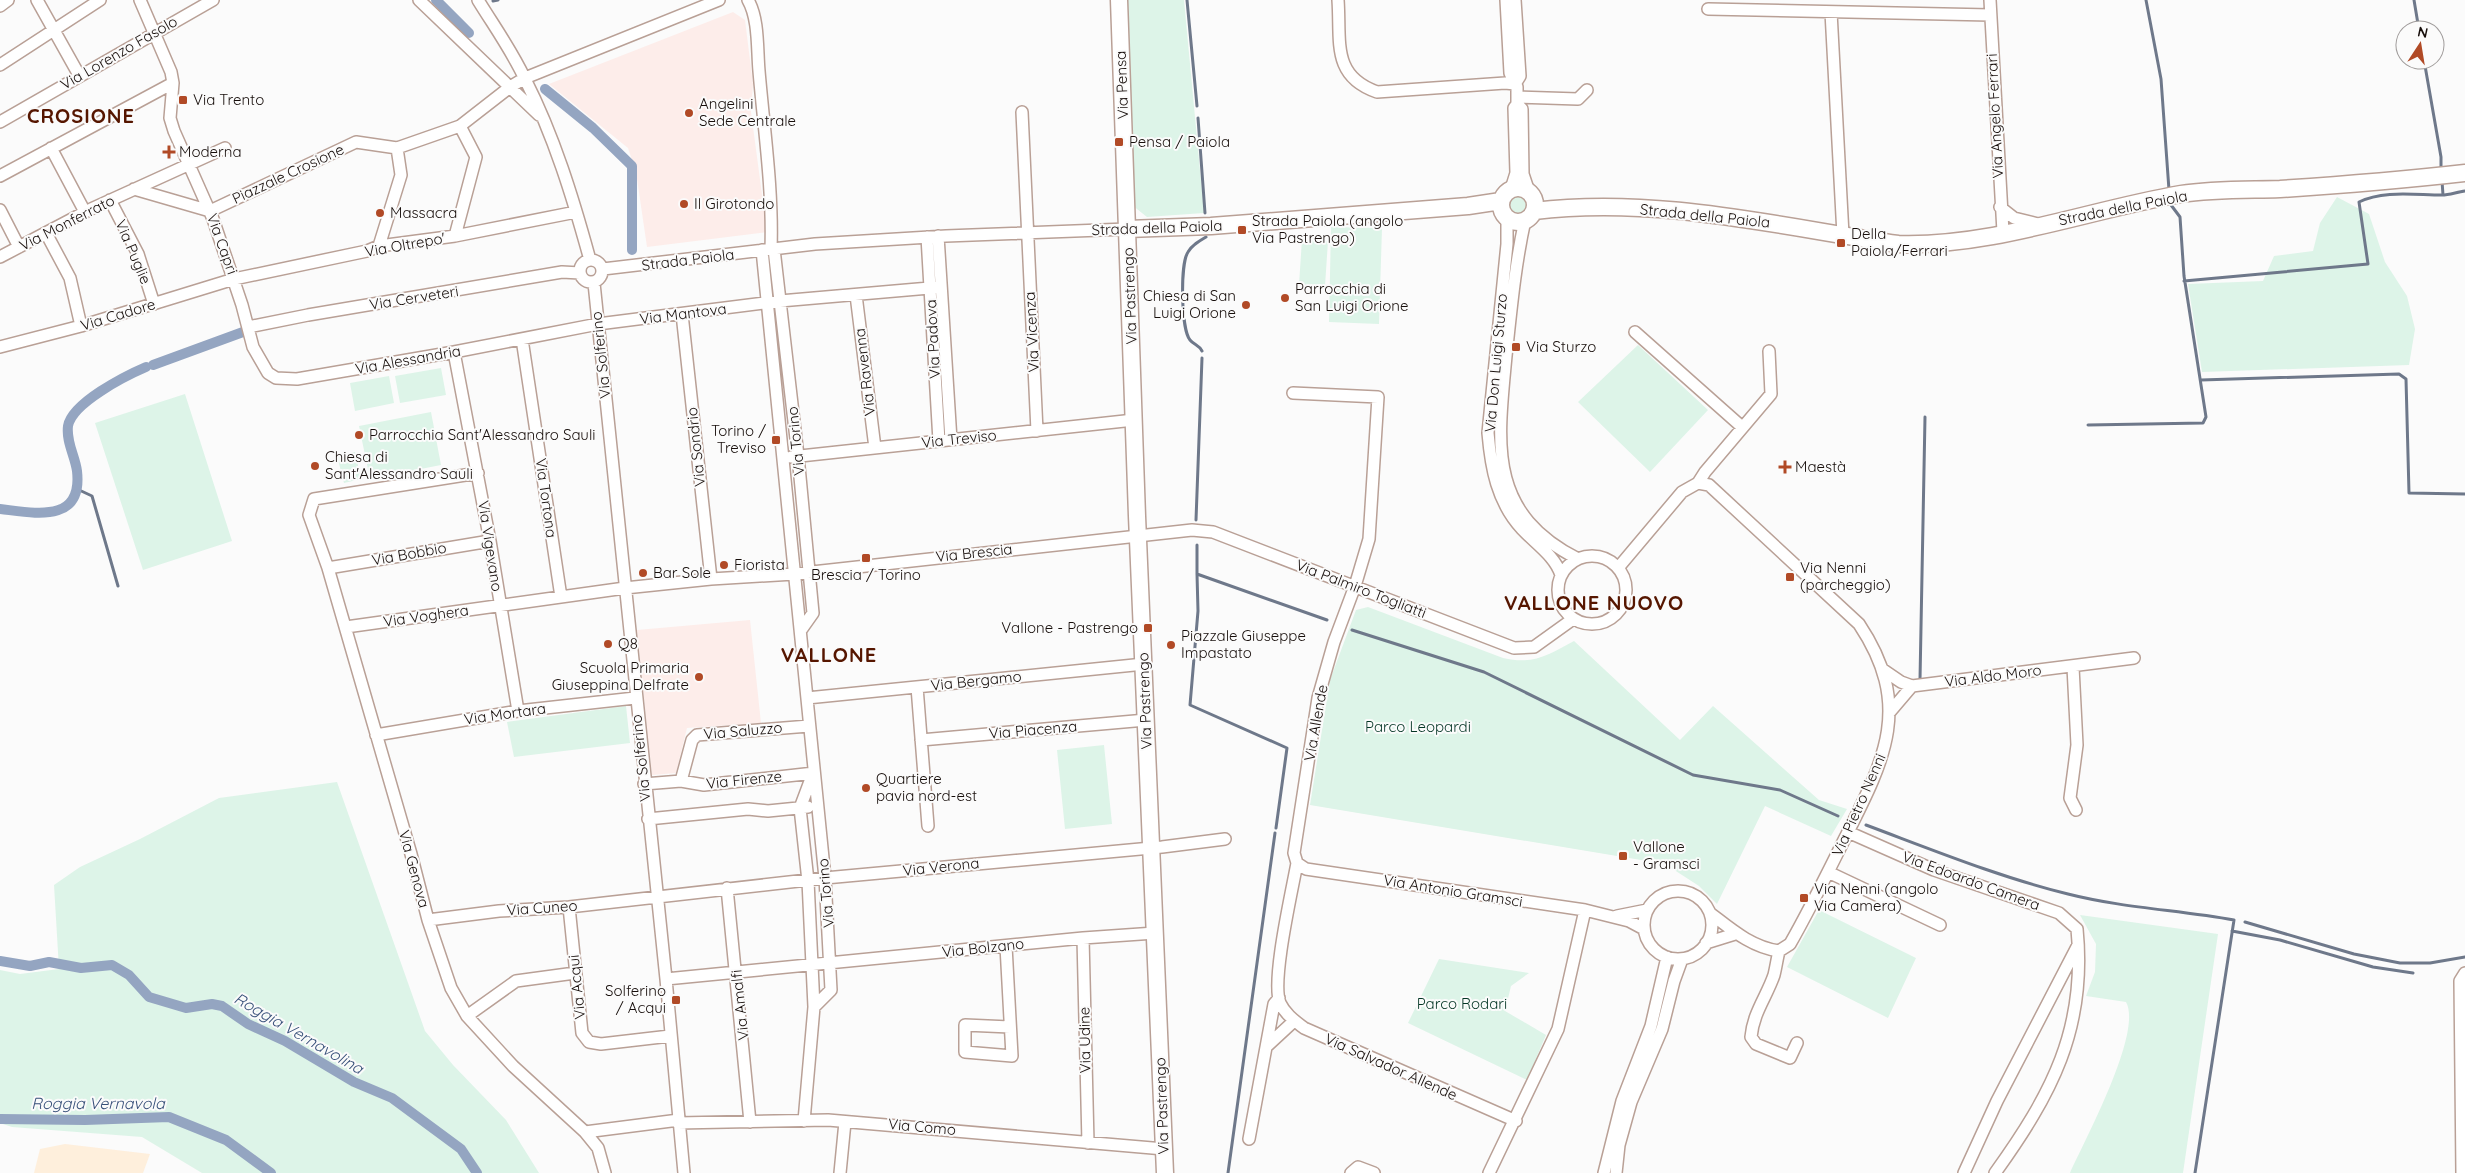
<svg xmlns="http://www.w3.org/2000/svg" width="2465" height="1173" font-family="Quicksand,sans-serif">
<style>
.industrial{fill:#feefdc}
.education{fill:#fdedea}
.green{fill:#ddf4e8}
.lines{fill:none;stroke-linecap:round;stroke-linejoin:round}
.stream{stroke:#6e788a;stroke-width:3}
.canal{stroke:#94a5c1;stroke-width:10}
.street-casing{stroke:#b9a096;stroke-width:14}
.secondary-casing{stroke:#b9a096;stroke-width:19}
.street{stroke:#fff;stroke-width:11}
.secondary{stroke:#fff;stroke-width:16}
.poi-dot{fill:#b14a26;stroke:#fbfbfb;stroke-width:2}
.labels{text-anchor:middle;stroke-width:4;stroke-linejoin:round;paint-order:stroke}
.street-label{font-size:15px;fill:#170e0b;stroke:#fbfbfb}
.poi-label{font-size:15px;fill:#170e0b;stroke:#fbfbfb;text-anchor:start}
.park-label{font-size:15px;fill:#043625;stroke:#fbfbfb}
.water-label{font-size:16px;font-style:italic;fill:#375079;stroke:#fbfbfb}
.district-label{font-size:20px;font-weight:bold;letter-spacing:1px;fill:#561600;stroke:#fbfbfb}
</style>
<rect width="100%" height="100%" fill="#fbfbfb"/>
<path class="industrial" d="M 65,1144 L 150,1154 L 143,1173 L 34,1173 L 40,1149 Z"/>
<path class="education" d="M 733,12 L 745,20 L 753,84 L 751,112 L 767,232 L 647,247 L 636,172 L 628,148 L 549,84 Z
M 750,620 L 761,723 L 687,728 L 676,773 L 652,775 L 637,630 Z"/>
<path class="green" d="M 1123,0 L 1184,0 L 1204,213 L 1147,217 L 1132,205 Z
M1506 205a11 11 0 1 1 22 0a11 11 0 1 1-22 0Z
M 2337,197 L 2369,214 L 2385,262 L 2407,296 L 2415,329 L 2409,365 L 2202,372 L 2188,284 L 2263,281 L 2274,256 L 2313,251 L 2320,223 Z
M 1331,227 L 1382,228 L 1379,324 L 1329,322 Z
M 1302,239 L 1328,241 L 1325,286 L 1299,285 Z
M 1638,345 L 1708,410 L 1650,472 L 1578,402 Z
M 441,368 L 446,395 L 400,403 L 395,376 Z
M 389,376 L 394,403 L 355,411 L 350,383 Z
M 185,394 L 232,541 L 143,570 L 95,423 Z
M 431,412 L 441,465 L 370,479 L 359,426 Z
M 355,452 L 361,479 L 344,483 L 337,456 Z
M 1368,607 L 1503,658 C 1534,665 1548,655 1574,641 L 1680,740 L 1713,706 L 1819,800 L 1847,809 L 1831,836 L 1765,806 L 1717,904 L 1699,886 L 1665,864 L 1310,805 L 1330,680 L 1356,610 Z
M 626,706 L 630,743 L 514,757 L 507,722 Z
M 1104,745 L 1112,824 L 1065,829 L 1057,750 Z
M 337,782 L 425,1031 L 453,1065 L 506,1120 L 539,1173 L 202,1173 L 142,1137 L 12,1127 L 0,1123 L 0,970 L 20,974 L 59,969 L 54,885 L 80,867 L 140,839 L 219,798 Z
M 1819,910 L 1916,958 L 1888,1018 L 1787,967 Z
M 2080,915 L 2218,934 L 2183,1173 L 2070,1173 C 2085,1140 2143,1032 2126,1002 L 2086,996 L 2095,972 L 2096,944 Z
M 1439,959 L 1529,973 L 1511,986 L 1505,1011 L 1546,1035 L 1527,1080 L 1408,1023 Z"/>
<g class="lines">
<path class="stream" d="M 1187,0 L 1197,106
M 2146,0 L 2161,79 L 2169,190
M 2414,0 L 2419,30
M 493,1 L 498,0
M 2424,60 L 2441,157 L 2441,168
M 1198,118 L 1205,213
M 2442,181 L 2443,195
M 2184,281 L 2368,264 L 2359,202 C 2383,190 2415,195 2442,195 C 2449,195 2457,192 2465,191
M 1202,351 C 1199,345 1194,345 1190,340 C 1181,329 1180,264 1188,252 C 1192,245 1199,241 1206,237
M 2201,380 L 2399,374 L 2406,379 L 2409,493 L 2465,494
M 2088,425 L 2203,423 L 2206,417 L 2184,276 L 2180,217 L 2171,205
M 77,489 L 92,496 L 118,586
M 1196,520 L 1202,358
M 1197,545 L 1197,574 L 1327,620
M 1197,574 L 1198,611 L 1190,705 L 1287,748 L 1276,828
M 1352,630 L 1484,672 L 1693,775 L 1780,790 L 1838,816
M 1920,680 L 1925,417
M 1866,825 C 1933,850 1999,877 2068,894 C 2123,908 2179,910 2234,920 L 2195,1173
M 2245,922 L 2354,954 L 2400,963 L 2430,963 L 2465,957
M 2232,931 L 2280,940 L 2373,967 L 2413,973
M 1228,1173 L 1275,833"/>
<path class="canal" d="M 436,0 L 469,33
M 545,89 L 593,128 L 632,166 L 632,250
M 153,365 L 243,332
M 0,509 C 35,513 83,524 77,471 C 75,456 66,442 68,426 C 72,403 125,376 146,367
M 0,961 L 30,966 L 49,962 L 81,968 L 112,965 L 129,975 L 149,997 L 186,1008 L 212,1004 L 222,1006 L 248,1024 L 285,1041 L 354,1082 L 392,1098 L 461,1149 L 477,1173
M 0,1119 L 85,1120 L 169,1117 L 226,1140 L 271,1173"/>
<g class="street-casing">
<path id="street" d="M 37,0 L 79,75
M 140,0 L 171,72 L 173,83 L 170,118 L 174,131 L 213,219 L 242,305 L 253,347 L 268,373 L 276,378 L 297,379 L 454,352 L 598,324 L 780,301 L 941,287
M 419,0 L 539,115
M 478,0 C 494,26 512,51 525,79 C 554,136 573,198 590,260
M 748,0 C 759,19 757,49 759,71 C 764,130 773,190 771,249
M 1338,0 C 1341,41 1331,76 1377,92 L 1505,83 L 1515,84
M 1506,0 L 1510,73 L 1517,87 L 1517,104 L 1514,108 L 1516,173 L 1511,189
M 1515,0 L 1520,76 L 1515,84
M 1990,0 L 2003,232
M 0,6 L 8,0
M 1708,9 L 1990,15
M 1831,12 L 1843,235
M 0,65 L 100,0
M 1517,97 L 1578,99 L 1587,90
M 1517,104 L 1522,109 L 1523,174 L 1529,192
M 1022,112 L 1037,431
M 0,122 L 213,0
M 51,148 L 85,212
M 0,176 L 173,83
M 134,189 L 210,211 L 356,142 L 397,148 L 460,126 L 510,87 L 525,78 L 719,0
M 110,200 L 138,254 L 154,304
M 2000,207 L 2014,218 L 2038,224
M 0,210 L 19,247
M 1507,218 L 1507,244 L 1488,433 C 1491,468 1497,502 1522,529 C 1536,544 1555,556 1561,575
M 1525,220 C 1515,265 1511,310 1506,356 C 1498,443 1486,512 1578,559
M 46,233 L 70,278 L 81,326
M 455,236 L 476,157 L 460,126
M 938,236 L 951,440
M 927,237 L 939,441
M 379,246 L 401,175 L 397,148
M 774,249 L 798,456 L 813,613 L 801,630
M 762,250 L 825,878 L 831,990 L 814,1007
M 0,257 L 91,209 L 225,148
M580 271a11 11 0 1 1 22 0a11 11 0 1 1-22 0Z
M 603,269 L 815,244 L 946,236 L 1127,229
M 594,283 L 666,979 L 684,1173
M 856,295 L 875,448
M 682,314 L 711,579
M 248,327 L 308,315 L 562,272 L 580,273
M 1635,332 L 1742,427
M 522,339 L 561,597
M 0,347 L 81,326 L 234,279 L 367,251 L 379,246 L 455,236 L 576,212
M 454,352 L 490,541 L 518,711
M 1293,393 L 1378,397 L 1369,539 L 1355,586 L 1334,642 L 1318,698 L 1294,853 L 1297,863 C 1292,891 1271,981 1280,1003 C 1285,1014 1295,1021 1304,1028 L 1516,1121
M 791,457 L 1134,420
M 478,473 L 314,499 L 309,515 L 328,568 L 411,854 L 428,920 L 451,988 L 467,1016 L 513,1066 L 585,1132 L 598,1148 L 605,1173
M 1698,483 L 1709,485 L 1859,624 C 1913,705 1885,759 1846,836 C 1828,872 1810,909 1790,944 L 1779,951 C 1751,947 1731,929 1710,913
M1558 590a34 34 0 1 1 68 0a34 34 0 1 1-68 0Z
M 328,568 L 490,541
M 1618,568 L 1682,492 L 1698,483 L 1705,472 L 1771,394 L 1769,351
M 346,627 L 625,588 L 711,579 L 794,574 L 1192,530 L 1213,532 L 1514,648 L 1534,647 L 1573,619
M 2073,667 L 2077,745 L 2070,798 L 2076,810
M 1882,669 L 1901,682 L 1912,686 L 2134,658
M 917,687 L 928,826
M 807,698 L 1144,664
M 1889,713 L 1912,686
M 376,735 L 518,711 L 635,698
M 921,740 L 1146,720
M 681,781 L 692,740 L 697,735 L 809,726
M 644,784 L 681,781 L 704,785 L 814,773
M 648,819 L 748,809 L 768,811 L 808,807
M 1848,832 L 1934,870 L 2059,913 L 2077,929 C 2087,1029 2051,1095 1995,1173
M 1297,863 L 1306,869 L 1585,910 L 1629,921 L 1644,929
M 1828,872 L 1940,925
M 727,888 L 750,1122
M1644 925a34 34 0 1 1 68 0a34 34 0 1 1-68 0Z
M 569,907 L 582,1033 L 589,1042 L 601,1044 L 670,1036
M 1617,916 L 1647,910
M 428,920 L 499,911 L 569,907 L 825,878 L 1162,847 L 1225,839
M 1083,938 L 1088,1143
M 1706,943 L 1735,934
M 1006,946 L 1012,1056 L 965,1052 L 965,1025 L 1010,1027
M 1779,951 C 1777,959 1776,967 1774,975 C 1767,996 1753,1013 1751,1037 L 1756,1044 L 1790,1058 L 1797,1043
M 666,979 L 1083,938 L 1155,933
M 467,1016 L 516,981 L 575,973
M 1267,1046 L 1294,1021
M 804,1121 L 814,1007 L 808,881 L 800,808 L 812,776
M 678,1123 L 828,1120 L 1164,1149
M 585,1132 L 679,1120
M 1249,1139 L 1274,1004 L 1279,998
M 840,1173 L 845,1122
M 1351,1173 L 1358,1167 L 1374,1173
M 1489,1173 L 1558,1029 L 1585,910
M 1604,1173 L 1622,1101 L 1651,1026 L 1667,957
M 1616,1173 L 1619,1145 L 1631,1102 L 1662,1029 L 1674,981 L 1682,959
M 1964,1173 L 1997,1101 L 2078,945
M 2462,1173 L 2460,981 L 2465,973"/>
</g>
<g class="secondary-casing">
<path id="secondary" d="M 1119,0 L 1137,516 L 1165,1173
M1501 205a17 17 0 1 1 34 0a17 17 0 1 1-34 0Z
M 1534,211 C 1657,196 1777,226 1898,244 C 1993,247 2088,210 2181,194 C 2213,189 2247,190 2280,189 C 2342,185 2403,180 2465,173
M 1127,229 L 1211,226 L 1468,206 L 1501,201"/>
</g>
<use href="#street" class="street"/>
<use href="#secondary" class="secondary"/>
</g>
<g class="poi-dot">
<rect x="178" y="95" width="10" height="10" rx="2.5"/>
<circle cx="689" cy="113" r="5"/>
<rect x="1114" y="137" width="10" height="10" rx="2.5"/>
<path d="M166.5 144.5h5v5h5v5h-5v5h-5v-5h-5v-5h5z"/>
<circle cx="684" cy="204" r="5"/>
<circle cx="380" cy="213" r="5"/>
<rect x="1237" y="225" width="10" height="10" rx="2.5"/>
<rect x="1836" y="238" width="10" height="10" rx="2.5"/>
<circle cx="1285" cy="298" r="5"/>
<circle cx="1246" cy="305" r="5"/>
<rect x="1511" y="342" width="10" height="10" rx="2.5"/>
<circle cx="359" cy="435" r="5"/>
<rect x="771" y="435" width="10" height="10" rx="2.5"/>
<circle cx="315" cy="466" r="5"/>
<path d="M1782.5 459.5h5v5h5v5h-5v5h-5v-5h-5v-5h5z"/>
<rect x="861" y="553" width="10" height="10" rx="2.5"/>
<circle cx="724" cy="565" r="5"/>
<circle cx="643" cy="573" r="5"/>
<rect x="1785" y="572" width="10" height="10" rx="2.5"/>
<rect x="1143" y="623" width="10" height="10" rx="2.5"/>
<circle cx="608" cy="644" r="5"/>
<circle cx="1171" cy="645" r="5"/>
<circle cx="699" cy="677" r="5"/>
<circle cx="866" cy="788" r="5"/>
<rect x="1618" y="851" width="10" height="10" rx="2.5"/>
<rect x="1799" y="893" width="10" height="10" rx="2.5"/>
<rect x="671" y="995" width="10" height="10" rx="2.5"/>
</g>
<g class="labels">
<g class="street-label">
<text transform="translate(119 53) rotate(-30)" y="5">Via Lorenzo Fasolo</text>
<text transform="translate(1122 85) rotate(-92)" y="5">Via Pensa</text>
<text transform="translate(1995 116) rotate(-93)" y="5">Via Angelo Ferrari</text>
<text transform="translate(288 174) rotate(-25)" y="5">Piazzale Crosione</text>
<text transform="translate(2123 208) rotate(-11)" y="5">Strada della Paiola</text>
<text transform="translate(1705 216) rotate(6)" y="5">Strada della Paiola</text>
<text transform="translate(67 223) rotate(-27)" y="5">Via Monferrato</text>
<text transform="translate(1157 228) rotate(-2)" y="5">Strada della Paiola</text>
<text transform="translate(222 244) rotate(70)" y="5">Via Capri</text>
<text transform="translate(405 245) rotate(-10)" y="5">Via Oltrepo'</text>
<text transform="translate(133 252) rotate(67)" y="5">Via Puglie</text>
<text transform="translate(688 260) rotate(-7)" y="5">Strada Paiola</text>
<text transform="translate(1130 296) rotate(-92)" y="5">Via Pastrengo</text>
<text transform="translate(414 298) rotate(-9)" y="5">Via Cerveteri</text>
<text transform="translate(683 314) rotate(-7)" y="5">Via Mantova</text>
<text transform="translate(118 315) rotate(-17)" y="5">Via Cadore</text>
<text transform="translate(1032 332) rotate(-93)" y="5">Via Vicenza</text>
<text transform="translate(933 339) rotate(-93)" y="5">Via Padova</text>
<text transform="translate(601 355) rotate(-96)" y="5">Via Solferino</text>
<text transform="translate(408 360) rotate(-10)" y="5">Via Alessandria</text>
<text transform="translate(1496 363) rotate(-85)" y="5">Via Don Luigi Sturzo</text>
<text transform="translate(865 372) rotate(-97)" y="5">Via Ravenna</text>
<text transform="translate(959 439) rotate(-6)" y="5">Via Treviso</text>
<text transform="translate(796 441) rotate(-96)" y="5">Via Torino</text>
<text transform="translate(696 447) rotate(-96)" y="5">Via Sondrio</text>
<text transform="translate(546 498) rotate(82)" y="5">Via Tortona</text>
<text transform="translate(490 546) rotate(81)" y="5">Via Vigevano</text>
<text transform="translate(974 553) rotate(-6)" y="5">Via Brescia</text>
<text transform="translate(409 554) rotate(-10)" y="5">Via Bobbio</text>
<text transform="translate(1361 589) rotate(21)" y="5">Via Palmiro Togliatti</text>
<text transform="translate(426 616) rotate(-8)" y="5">Via Voghera</text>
<text transform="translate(1993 676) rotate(-7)" y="5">Via Aldo Moro</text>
<text transform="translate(976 681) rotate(-6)" y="5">Via Bergamo</text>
<text transform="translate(1145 701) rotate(-92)" y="5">Via Pastrengo</text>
<text transform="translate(505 714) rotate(-8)" y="5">Via Mortara</text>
<text transform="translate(1316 723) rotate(-80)" y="5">Via Allende</text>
<text transform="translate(1033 730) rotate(-5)" y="5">Via Piacenza</text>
<text transform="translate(743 731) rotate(-5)" y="5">Via Saluzzo</text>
<text transform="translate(641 758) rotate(-96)" y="5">Via Solferino</text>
<text transform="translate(744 780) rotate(-6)" y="5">Via Firenze</text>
<text transform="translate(1859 805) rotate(-66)" y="5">Via Pietro Nenni</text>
<text transform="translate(941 867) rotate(-6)" y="5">Via Verona</text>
<text transform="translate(414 869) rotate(75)" y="5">Via Genova</text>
<text transform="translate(1971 881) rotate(20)" y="5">Via Edoardo Camera</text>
<text transform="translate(1453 891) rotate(9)" y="5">Via Antonio Gramsci</text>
<text transform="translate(826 893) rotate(-95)" y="5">Via Torino</text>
<text transform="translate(542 908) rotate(-4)" y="5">Via Cuneo</text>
<text transform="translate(983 948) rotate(-6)" y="5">Via Bolzano</text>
<text transform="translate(577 987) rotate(-96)" y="5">Via Acqui</text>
<text transform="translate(740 1005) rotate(-96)" y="5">Via Amalfi</text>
<text transform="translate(1085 1040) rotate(-91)" y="5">Via Udine</text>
<text transform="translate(1391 1067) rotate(24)" y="5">Via Salvador Allende</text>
<text transform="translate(1162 1106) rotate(-92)" y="5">Via Pastrengo</text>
<text transform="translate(922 1127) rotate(5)" y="5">Via Como</text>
</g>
<g class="poi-label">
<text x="193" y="105">Via Trento</text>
<text x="699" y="109">Angelini<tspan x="699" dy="17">Sede Centrale</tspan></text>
<text x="1129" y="147">Pensa / Paiola</text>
<text x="179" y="157">Moderna</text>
<text x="694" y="209">Il Girotondo</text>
<text x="390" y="218">Massacra</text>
<text x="1252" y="226">Strada Paiola (angolo<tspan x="1252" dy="17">Via Pastrengo)</tspan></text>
<text x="1851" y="239">Della<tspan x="1851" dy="17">Paiola/Ferrari</tspan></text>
<text x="1295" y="294">Parrocchia di<tspan x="1295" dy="17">San Luigi Orione</tspan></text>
<text x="1236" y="301" text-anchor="end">Chiesa di San<tspan x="1236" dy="17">Luigi Orione</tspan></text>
<text x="1526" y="352">Via Sturzo</text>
<text x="766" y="436" text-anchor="end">Torino /<tspan x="766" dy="17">Treviso</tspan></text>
<text x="369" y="440">Parrocchia Sant'Alessandro Sauli</text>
<text x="325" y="462">Chiesa di<tspan x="325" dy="17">Sant'Alessandro Sauli</tspan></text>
<text x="1795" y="472">Maestà</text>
<text x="734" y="570">Fiorista</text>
<text x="1800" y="573">Via Nenni<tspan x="1800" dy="17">(parcheggio)</tspan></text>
<text x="653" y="578">Bar Sole</text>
<text x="866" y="580" text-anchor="middle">Brescia / Torino</text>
<text x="1138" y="633" text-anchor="end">Vallone - Pastrengo</text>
<text x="1181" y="641">Piazzale Giuseppe<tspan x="1181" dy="17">Impastato</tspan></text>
<text x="618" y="649">Q8</text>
<text x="689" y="673" text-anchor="end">Scuola Primaria<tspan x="689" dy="17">Giuseppina Delfrate</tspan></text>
<text x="876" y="784">Quartiere<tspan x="876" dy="17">pavia nord-est</tspan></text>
<text x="1633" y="852">Vallone<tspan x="1633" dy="17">- Gramsci</tspan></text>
<text x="1814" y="894">Via Nenni (angolo<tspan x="1814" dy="17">Via Camera)</tspan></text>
<text x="666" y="996" text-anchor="end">Solferino<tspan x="666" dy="17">/ Acqui</tspan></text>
</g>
<g class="park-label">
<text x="1418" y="732">Parco Leopardi</text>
<text x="1462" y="1009">Parco Rodari</text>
</g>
<g class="water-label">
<text transform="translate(299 1033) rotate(30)" y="6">Roggia Vernavolina</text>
<text x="98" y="1109">Roggia Vernavola</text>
</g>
<g class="district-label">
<text x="81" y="123">CROSIONE</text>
<text x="1594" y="610">VALLONE NUOVO</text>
<text x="829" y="662">VALLONE</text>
</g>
</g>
<g transform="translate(2420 45) rotate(12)"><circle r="24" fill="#fbfbfb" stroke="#a09c9b"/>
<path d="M0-4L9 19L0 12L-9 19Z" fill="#b14a26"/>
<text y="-8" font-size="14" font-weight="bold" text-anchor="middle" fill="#170e0b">N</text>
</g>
</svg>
